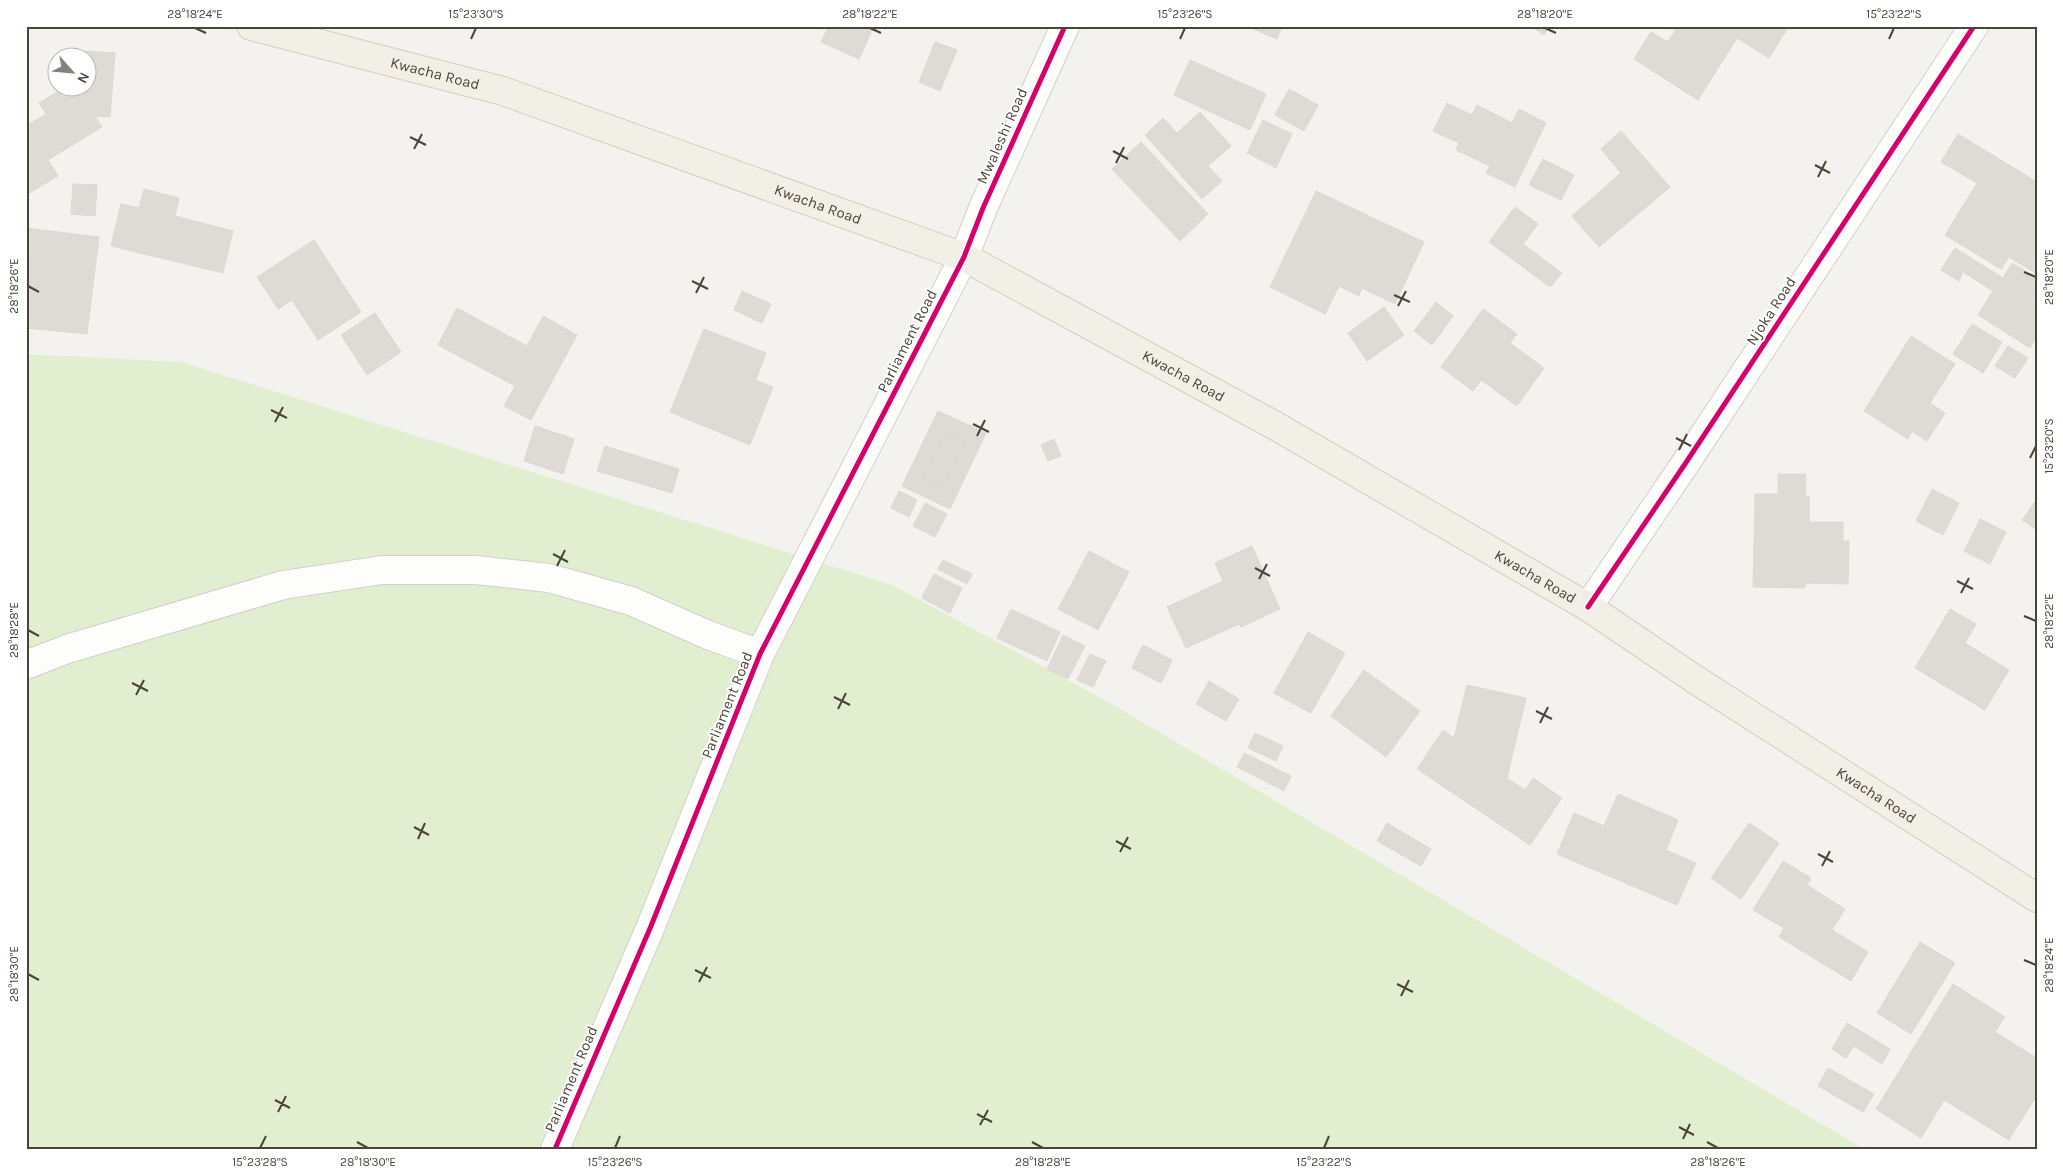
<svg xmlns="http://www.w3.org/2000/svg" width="2063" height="1175" font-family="Karla,sans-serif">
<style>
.green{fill:#e1eecf}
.building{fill:#dedbd6;stroke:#dcd9d4;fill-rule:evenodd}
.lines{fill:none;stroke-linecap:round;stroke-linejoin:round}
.minor-casing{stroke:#d2d0cb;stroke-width:30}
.major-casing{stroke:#d6cebb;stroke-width:30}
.minor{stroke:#fdfdfc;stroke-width:28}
.major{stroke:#f2efe6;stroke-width:28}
.cycleway-casing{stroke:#fff;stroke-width:8}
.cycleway{stroke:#d6006c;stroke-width:5}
.ticks{fill:none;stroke:#4b4439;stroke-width:2}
.labels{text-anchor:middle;stroke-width:4;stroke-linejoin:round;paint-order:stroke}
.street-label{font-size:15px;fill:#4b4439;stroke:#fff}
.neatline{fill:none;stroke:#4b4439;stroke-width:2}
.ticks-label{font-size:12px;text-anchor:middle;fill:#4b4439}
</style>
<rect width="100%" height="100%" fill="#f4f2ee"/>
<path class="green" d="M 26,354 L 181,362 L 892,585 L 1110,703 L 1864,1149 L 26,1149 Z"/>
<path class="building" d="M 829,26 L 874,26 L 859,59 L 821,42 Z
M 1246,26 L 1282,26 L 1277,39 Z
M 1530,26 L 1549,26 L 1544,35 Z
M 1678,26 L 1789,26 L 1769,58 L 1737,38 L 1698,100 L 1634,59 L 1651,32 L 1668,42 Z
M 935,42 L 957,50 L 940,91 L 919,82 Z
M 86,51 L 115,53 L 110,117 L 95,116 L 102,127 L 48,160 L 58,176 L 26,195 L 26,126 L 46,114 L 39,103 L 64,88 L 78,88 L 83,95 L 84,88 L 88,88 Z
M 1190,60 L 1266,94 L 1250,130 L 1174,95 Z
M 1289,89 L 1318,105 L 1304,131 L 1275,115 Z
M 1447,103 L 1472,115 L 1477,105 L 1512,123 L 1519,109 L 1546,123 L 1515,187 L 1486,173 L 1490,166 L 1456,150 L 1459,143 L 1433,131 Z
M 1200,112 L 1231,146 L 1208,166 L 1222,181 L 1202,199 L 1145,135 L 1163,118 L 1177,133 Z
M 1263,120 L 1292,134 L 1276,168 L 1247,153 Z
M 1621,131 L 1670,187 L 1599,247 L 1572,216 L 1621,173 L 1601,149 Z
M 1958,134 L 2037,182 L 2037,274 L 2009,257 L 2001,269 L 1945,235 L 1977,183 L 1941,162 Z
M 1141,142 L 1208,214 L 1180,241 L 1112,169 Z
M 1543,159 L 1574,175 L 1561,200 L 1529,185 Z
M 73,184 L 97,185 L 95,216 L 71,214 Z
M 144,189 L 179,198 L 175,216 L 233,231 L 223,273 L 111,246 L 121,204 L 139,208 Z
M 1316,191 L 1424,242 L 1395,304 L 1362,288 L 1359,296 L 1339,286 L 1325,314 L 1270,287 Z
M 1515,207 L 1538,224 L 1523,244 L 1562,273 L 1550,287 L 1489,242 Z
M 26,228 L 99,237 L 87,334 L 26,328 Z
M 314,240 L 361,312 L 318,340 L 292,300 L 278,309 L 257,277 Z
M 1955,248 L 2003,278 L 2012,263 L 2037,278 L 2037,340 L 2035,339 L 2030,348 L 1978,315 L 1993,291 L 1963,272 L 1959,281 L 1941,270 Z
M 742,291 L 771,304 L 762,323 L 734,310 Z
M 1436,302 L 1453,316 L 1432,345 L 1414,331 Z
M 1384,307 L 1404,335 L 1367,361 L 1348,333 Z
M 457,308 L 527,346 L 543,316 L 577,335 L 531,420 L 504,406 L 515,386 L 438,345 Z
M 1483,309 L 1517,334 L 1510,343 L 1544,368 L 1517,406 L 1481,380 L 1473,391 L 1441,367 Z
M 375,313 L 401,352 L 367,375 L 341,335 Z
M 1972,324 L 2002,342 L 1983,373 L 1953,354 Z
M 704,329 L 766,353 L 756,380 L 773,387 L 750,445 L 670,412 Z
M 1911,336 L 1955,364 L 1930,403 L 1945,413 L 1927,441 L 1912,431 L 1908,439 L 1864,411 Z
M 2008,346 L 2028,358 L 2015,378 L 1995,366 Z
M 938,411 L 986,433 L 950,509 L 902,486 ZM 946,431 L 965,440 L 942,489 L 923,480 Z
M 535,426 L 574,439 L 563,474 L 524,461 Z
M 946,431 L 965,440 L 942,489 L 923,480 Z
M 1054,439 L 1061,456 L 1048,461 L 1041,445 Z
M 605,446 L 679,469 L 672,493 L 597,471 Z
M 1778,474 L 1806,474 L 1805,496 L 1809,496 L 1809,522 L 1843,522 L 1843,541 L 1849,541 L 1848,584 L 1806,583 L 1805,588 L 1753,587 L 1755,494 L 1778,494 Z
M 1932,489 L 1959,503 L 1943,535 L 1916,521 Z
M 899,491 L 917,500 L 909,517 L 891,508 Z
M 2037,499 L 2037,530 L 2022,520 Z
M 925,503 L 947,514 L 935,537 L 913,526 Z
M 1980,519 L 2006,532 L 1990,564 L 1964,551 Z
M 1252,546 L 1280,609 L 1241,627 L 1239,624 L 1186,648 L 1167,607 L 1223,581 L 1215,563 Z
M 1089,551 L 1129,572 L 1098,630 L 1058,609 Z
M 943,560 L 972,574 L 967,584 L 938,569 Z
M 934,574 L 962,588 L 950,613 L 922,598 Z
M 1011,609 L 1060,632 L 1047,661 L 997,638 Z
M 1950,609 L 1976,624 L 1965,643 L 2009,670 L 1985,710 L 1915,668 Z
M 1308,632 L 1345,653 L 1311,713 L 1274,693 Z
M 1063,635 L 1085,646 L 1068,679 L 1047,669 Z
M 1143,645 L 1172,660 L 1161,683 L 1132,668 Z
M 1090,654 L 1106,661 L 1093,687 L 1077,680 Z
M 1364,670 L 1420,711 L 1386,757 L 1331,716 Z
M 1209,681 L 1239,699 L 1226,721 L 1196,704 Z
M 1467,685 L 1526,698 L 1507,778 L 1525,790 L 1533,778 L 1562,798 L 1530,845 L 1417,769 L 1443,730 L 1454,738 Z
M 1255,733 L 1283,746 L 1276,761 L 1248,748 Z
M 1244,753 L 1291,776 L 1284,791 L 1237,767 Z
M 1618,794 L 1678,820 L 1666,850 L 1696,863 L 1677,905 L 1557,854 L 1574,813 L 1604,826 Z
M 1387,823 L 1431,849 L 1421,866 L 1377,841 Z
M 1749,823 L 1779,843 L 1741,899 L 1711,878 Z
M 1783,861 L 1811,878 L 1807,885 L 1845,909 L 1832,930 L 1868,952 L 1851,981 L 1779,937 L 1784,928 L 1753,910 Z
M 1920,942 L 1955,963 L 1911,1034 L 1877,1013 Z
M 1953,984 L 2005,1017 L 1995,1032 L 2037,1058 L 2037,1095 L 2009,1140 L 1944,1100 L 1921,1138 L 1876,1109 Z
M 1847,1023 L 1890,1049 L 1882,1064 L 1854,1046 L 1846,1058 L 1832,1049 Z
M 1828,1068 L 1874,1094 L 1863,1112 L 1818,1086 Z"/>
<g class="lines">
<g class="minor-casing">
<path id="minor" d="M 1588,607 L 1685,464 L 1974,26
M 26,665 L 67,649 L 283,585 L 382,570 L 476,570 L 549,578 L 631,601 L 708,635 L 760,654
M 555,1149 L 651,926 L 760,654 L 964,257 L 983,208 L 1065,26"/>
</g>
<g class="major-casing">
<g id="major">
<path id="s1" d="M 251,26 L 503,91 L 964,257 L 1274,425 L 1588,607 L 1696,680 L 2037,898"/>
</g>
</g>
<use href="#minor" class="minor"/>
<use href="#major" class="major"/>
<g class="cycleway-casing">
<path id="cycleway" d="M 1588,607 L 1685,464 L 1974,26
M 555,1149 L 651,926 L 760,654 L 964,257 L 983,208 L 1065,26"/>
</g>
<use href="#cycleway" class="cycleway"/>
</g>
<path class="ticks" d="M 195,28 L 206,33M 870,28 L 881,33M 1545,28 L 1556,33M 471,39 L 476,28M 1180,39 L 1185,28M 1889,39 L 1894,28M 410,137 L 426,145M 414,149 L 422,134M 1113,151 L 1128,159M 1116,163 L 1124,147M 1815,165 L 1830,173M 1818,177 L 1826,161M 2024,272 L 2036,277M 692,281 L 708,289M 28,286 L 39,292M 696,293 L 704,277M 1394,295 L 1410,302M 1398,306 L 1406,291M 271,410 L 287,418M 275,422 L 283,407M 973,424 L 989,432M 977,436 L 985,420M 1676,438 L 1691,446M 1679,450 L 1687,434M 2030,458 L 2036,446M 553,554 L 568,562M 557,566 L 565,550M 1255,568 L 1270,576M 1259,579 L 1267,564M 1957,581 L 1973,589M 1961,593 L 1969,578M 2024,616 L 2036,621M 28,630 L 39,636M 132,683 L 148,691M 136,695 L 144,680M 834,697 L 850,705M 838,709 L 846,693M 1536,711 L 1552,719M 1540,723 L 1548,707M 414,827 L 429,835M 418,839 L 425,823M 1116,841 L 1131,849M 1120,852 L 1128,837M 1818,854 L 1833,862M 1822,866 L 1830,851M 2024,960 L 2036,965M 695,970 L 711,978M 28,974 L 39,980M 699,982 L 707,967M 1397,984 L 1413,992M 1401,996 L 1409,980M 275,1100 L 290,1108M 278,1112 L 286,1096M 977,1114 L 992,1122M 980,1125 L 988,1110M 1679,1127 L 1694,1135M 1683,1139 L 1690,1124M 357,1142 L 368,1148M 1032,1142 L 1043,1148M 1707,1142 L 1718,1148M 260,1148 L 266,1136M 615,1148 L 620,1136M 1324,1148 L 1329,1136"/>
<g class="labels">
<g class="street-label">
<text dy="5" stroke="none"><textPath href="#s1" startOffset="190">Kwacha Road</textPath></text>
<text transform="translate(1002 136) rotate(-66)" y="5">Mwaleshi Road</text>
<text dy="5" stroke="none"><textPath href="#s1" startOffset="595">Kwacha Road</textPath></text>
<text transform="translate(1771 311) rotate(-57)" y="5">Njoka Road</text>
<text transform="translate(907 341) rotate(-63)" y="5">Parliament Road</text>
<text dy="5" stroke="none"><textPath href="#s1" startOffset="1000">Kwacha Road</textPath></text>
<text dy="5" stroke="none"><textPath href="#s1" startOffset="1405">Kwacha Road</textPath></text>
<text transform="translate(727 705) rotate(-68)" y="5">Parliament Road</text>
<text dy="5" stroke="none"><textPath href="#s1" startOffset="1810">Kwacha Road</textPath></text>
<text transform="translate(571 1079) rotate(-67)" y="5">Parliament Road</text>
</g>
</g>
<rect width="2063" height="1175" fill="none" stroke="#ffffff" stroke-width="55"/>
<g transform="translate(72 72) rotate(117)"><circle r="24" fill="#ffffff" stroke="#b7b4b0"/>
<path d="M0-4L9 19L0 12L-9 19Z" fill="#868178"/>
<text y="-8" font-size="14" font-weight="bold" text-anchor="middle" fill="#4b4439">N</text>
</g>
<rect x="28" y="28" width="2008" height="1120" class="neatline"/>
<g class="ticks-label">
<text x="195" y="18">28°18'24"E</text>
<text x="476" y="18">15°23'30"S</text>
<text x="870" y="18">28°18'22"E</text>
<text x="1185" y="18">15°23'26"S</text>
<text x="1545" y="18">28°18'20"E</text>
<text x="1894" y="18">15°23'22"S</text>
<text transform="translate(2049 277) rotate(-90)" y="4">28°18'20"E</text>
<text transform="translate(14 286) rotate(-90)" y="4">28°18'26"E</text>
<text transform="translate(2049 446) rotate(-90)" y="4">15°23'20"S</text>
<text transform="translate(2049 621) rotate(-90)" y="4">28°18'22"E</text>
<text transform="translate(14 630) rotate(-90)" y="4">28°18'28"E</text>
<text transform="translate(2049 965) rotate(-90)" y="4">28°18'24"E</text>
<text transform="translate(14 974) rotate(-90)" y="4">28°18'30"E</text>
<text x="260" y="1166">15°23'28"S</text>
<text x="368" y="1166">28°18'30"E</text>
<text x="615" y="1166">15°23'26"S</text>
<text x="1043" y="1166">28°18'28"E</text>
<text x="1324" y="1166">15°23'22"S</text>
<text x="1718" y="1166">28°18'26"E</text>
</g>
</svg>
